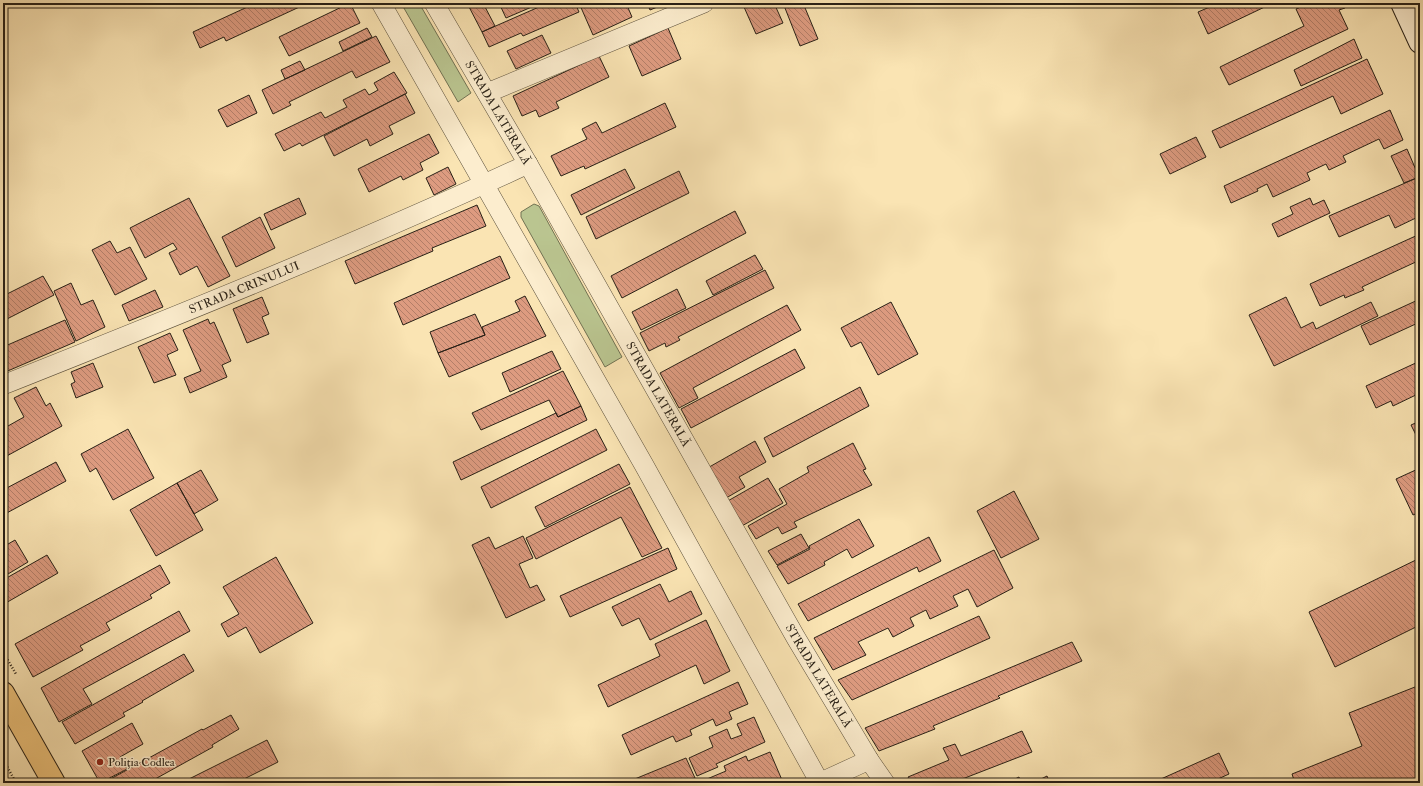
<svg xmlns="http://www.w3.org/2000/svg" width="1423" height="786" font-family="'IM FELL Double Pica',serif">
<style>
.green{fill:#bac590;stroke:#717253}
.building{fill:url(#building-back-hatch);stroke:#282016}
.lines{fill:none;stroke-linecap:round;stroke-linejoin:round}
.minor-casing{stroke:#5c513d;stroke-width:20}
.secondary-casing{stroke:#282016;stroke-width:24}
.trunk-casing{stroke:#282016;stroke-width:24}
.path{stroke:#282016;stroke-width:2.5;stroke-dasharray:1 2;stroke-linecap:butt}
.minor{stroke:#fcedce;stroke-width:19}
.secondary{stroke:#fcedce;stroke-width:22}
.trunk{stroke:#edc27a;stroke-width:22}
.poi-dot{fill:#8f2418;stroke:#fcedce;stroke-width:1.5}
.labels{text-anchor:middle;stroke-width:3;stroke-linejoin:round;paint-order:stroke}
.street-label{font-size:12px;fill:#282016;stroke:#fcedce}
.poi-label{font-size:12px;fill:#282016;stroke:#fcedce;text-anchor:start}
</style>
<defs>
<pattern id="building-back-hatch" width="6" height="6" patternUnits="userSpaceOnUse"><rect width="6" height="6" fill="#dd9b80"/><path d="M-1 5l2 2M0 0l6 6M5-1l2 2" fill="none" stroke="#b37e68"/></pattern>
</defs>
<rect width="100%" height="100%" fill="#fae4b3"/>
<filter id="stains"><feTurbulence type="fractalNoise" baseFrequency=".005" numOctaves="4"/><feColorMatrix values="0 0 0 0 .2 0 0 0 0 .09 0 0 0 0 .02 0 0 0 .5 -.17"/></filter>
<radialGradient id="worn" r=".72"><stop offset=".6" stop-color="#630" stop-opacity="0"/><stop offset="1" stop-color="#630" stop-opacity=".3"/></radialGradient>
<path class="green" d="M 401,3 L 419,3 L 471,93 L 458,102 Z
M 534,204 L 539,206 L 622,357 L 605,367 L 521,217 L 521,212 Z"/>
<path class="building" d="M 256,3 L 308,3 L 226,41 L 224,37 L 200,48 L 193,32 Z
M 350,3 L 360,23 L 289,56 L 279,37 Z
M 467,3 L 483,3 L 495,26 L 482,32 Z
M 499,3 L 541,3 L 506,18 Z
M 548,3 L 575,3 L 579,12 L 523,36 L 521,33 L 489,47 L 482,32 Z
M 579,3 L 626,3 L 632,17 L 593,35 Z
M 647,3 L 667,3 L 650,10 Z
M 753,3 L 774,3 L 783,23 L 756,34 L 744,7 Z
M 783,3 L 803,3 L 818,39 L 800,46 Z
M 1211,3 L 1273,3 L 1208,34 L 1198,12 L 1212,6 Z
M 1310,3 L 1342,3 L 1345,8 L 1339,10 L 1348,29 L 1229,85 L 1220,67 L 1304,26 L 1296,9 Z
M 367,28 L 372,37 L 343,51 L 339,42 Z
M 668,28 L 681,59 L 642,76 L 629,46 Z
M 542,35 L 551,53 L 516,69 L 507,51 Z
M 376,36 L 390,62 L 356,78 L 352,71 L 289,102 L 291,105 L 273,114 L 262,90 Z
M 1354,39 L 1362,58 L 1301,86 L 1294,70 Z
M 599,56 L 609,77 L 556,102 L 559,108 L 539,117 L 536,110 L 522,116 L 513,96 Z
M 1367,59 L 1383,94 L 1341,114 L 1333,96 L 1220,148 L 1212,131 Z
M 300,61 L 305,70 L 285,79 L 281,70 Z
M 394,72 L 407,93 L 302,146 L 300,143 L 284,151 L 275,134 L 321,112 L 325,118 L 347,107 L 343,100 L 365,89 L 369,95 L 378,90 L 374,83 Z
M 405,94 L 415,113 L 389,126 L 393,134 L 370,146 L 367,139 L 334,156 L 324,136 Z
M 249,95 L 257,113 L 227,127 L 218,110 Z
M 665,103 L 676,127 L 585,169 L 584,166 L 561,176 L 551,156 L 587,139 L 582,129 L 596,122 L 602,133 Z
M 1390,110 L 1403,140 L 1384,149 L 1379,139 L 1343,156 L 1346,162 L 1329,170 L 1326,164 L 1307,173 L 1310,180 L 1273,197 L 1267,184 L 1257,189 L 1258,191 L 1231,203 L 1224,186 Z
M 429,134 L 439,153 L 420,163 L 423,170 L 403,180 L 401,176 L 369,192 L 358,169 Z
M 1196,137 L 1206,157 L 1170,174 L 1160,154 Z
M 1407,149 L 1419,177 L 1404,183 L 1391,156 Z
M 448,167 L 456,184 L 434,195 L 426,178 Z
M 625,169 L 635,188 L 581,215 L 571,195 Z
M 679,171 L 689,193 L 596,239 L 586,217 Z
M 1419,177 L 1420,216 L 1395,228 L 1389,215 L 1339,237 L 1329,216 Z
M 189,198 L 230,276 L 208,287 L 197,266 L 180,275 L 169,253 L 177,249 L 173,243 L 145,258 L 130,228 Z
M 299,198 L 306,214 L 271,230 L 264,214 Z
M 1310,198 L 1313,205 L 1324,200 L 1330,213 L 1278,237 L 1272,224 L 1293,214 L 1290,207 Z
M 477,205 L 486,226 L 432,248 L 433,251 L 355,284 L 345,261 Z
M 735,211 L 746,233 L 622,298 L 611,276 Z
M 260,217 L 275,248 L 236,267 L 222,237 Z
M 1420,234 L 1420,260 L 1362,287 L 1364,290 L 1345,298 L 1344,295 L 1320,306 L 1310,284 Z
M 110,241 L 117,253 L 130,247 L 147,279 L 115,295 L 92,250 Z
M 755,255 L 763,269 L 713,295 L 706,281 Z
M 500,256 L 510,278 L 403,325 L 394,303 Z
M 765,270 L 774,288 L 678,337 L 680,340 L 666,347 L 665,343 L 649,351 L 640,333 Z
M 43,276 L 54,295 L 3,321 L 3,296 Z
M 71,283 L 81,305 L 93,300 L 105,327 L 76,341 L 54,291 Z
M 677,289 L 686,308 L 641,330 L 632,312 Z
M 155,290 L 163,307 L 129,321 L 122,305 Z
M 525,296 L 546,336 L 449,377 L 438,353 L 485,335 L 482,327 L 520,311 L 515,301 Z
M 262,297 L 269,314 L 262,317 L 269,334 L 247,343 L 233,309 Z
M 1286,297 L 1301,328 L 1313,322 L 1316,329 L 1371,302 L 1378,316 L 1274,366 L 1249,315 Z
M 1420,299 L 1420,322 L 1370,345 L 1361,326 Z
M 891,302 L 918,354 L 878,375 L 861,342 L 851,347 L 841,328 Z
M 787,305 L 801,330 L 693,388 L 698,398 L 679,408 L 660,373 Z
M 475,314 L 485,335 L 438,353 L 430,332 Z
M 208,319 L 210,324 L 214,322 L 231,361 L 222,365 L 227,377 L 190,393 L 184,378 L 201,371 L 183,330 Z
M 65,320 L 75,342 L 3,373 L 3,347 Z
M 170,333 L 178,350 L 167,355 L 176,375 L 154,383 L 138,347 Z
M 795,349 L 805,368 L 691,428 L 681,409 Z
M 552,351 L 561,369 L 510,392 L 502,373 Z
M 1420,361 L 1420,393 L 1393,406 L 1391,401 L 1376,408 L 1366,386 Z
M 93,363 L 103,387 L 76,398 L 71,384 L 75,382 L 71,372 Z
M 563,371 L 581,406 L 558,417 L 549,400 L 481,430 L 472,413 Z
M 36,387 L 46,406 L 50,403 L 62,426 L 3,458 L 3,417 L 8,426 L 24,417 L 14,398 Z
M 860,387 L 869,406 L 773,457 L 764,438 Z
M 581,406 L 587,420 L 461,480 L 453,462 L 556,413 L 558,417 Z
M 1420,421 L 1420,443 L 1411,425 Z
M 128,429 L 154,478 L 113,500 L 96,468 L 90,472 L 81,454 Z
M 596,429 L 607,450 L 491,508 L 481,487 Z
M 755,441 L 766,462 L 739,477 L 745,487 L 721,501 L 704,470 Z
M 853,443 L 866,469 L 863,470 L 872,485 L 794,522 L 797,527 L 782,534 L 778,527 L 756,539 L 748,526 L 787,504 L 779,489 L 809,472 L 807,467 Z
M 56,462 L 66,481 L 3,515 L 3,490 Z
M 619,464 L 630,484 L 545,527 L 535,507 Z
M 1420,468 L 1420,512 L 1413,515 L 1396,479 Z
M 201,470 L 218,500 L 194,514 L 177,483 Z
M 768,478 L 783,503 L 740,527 L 726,502 Z
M 177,483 L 203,530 L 156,556 L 130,510 Z
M 630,487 L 662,548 L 642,557 L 621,517 L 536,559 L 526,538 Z
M 1014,491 L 1039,539 L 1001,558 L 977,511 Z
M 859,519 L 874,546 L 852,558 L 847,549 L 824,562 L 825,565 L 788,584 L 777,566 L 810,549 L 809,546 Z
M 801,534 L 809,548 L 777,565 L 768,551 Z
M 523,536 L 533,558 L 519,564 L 530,588 L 537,585 L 545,600 L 506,618 L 472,545 L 489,537 L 495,549 Z
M 929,537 L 941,561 L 919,572 L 917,567 L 808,621 L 798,604 Z
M 15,540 L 28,562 L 3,577 L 3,547 Z
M 668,548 L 677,569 L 570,617 L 560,596 Z
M 994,550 L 1013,588 L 977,607 L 968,589 L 953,596 L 958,606 L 930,619 L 926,610 L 910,618 L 914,626 L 893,637 L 888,628 L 858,642 L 866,655 L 833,670 L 814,638 Z
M 47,555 L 58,573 L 4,604 L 3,580 Z
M 276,557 L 313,623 L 260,653 L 246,627 L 228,637 L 221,624 L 239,614 L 223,587 Z
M 1420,558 L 1420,625 L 1335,667 L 1309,612 Z
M 160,565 L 170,583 L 150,595 L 152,598 L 106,623 L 110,630 L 80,646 L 83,650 L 33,677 L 15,644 Z
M 660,584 L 669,602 L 691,591 L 702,614 L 650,640 L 639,618 L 622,626 L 612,607 Z
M 179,611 L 190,631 L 83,689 L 92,704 L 59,722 L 41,688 Z
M 979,616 L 990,638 L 852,700 L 838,680 Z
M 706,620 L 730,671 L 704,684 L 696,665 L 608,707 L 598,685 L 660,656 L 655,644 Z
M 1072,642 L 1082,661 L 998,696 L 1000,698 L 933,726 L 935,729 L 879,751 L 865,728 Z
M 184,654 L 194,671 L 142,701 L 143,702 L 123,713 L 125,716 L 75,744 L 62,722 Z
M 738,682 L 748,704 L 729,712 L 732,719 L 716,726 L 713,719 L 690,730 L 692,735 L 676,742 L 673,736 L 631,755 L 622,735 Z
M 1420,685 L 1420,783 L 1295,783 L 1292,774 L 1362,746 L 1349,713 Z
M 231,715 L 239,729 L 212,745 L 213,747 L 148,783 L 103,783 L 202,729 L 203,730 Z
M 754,717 L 765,742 L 716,764 L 718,767 L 697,776 L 689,758 L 713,747 L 709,737 L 727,729 L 731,739 L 742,735 L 737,724 Z
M 132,723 L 143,744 L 120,757 L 127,769 L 100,783 L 82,751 Z
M 1022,731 L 1032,752 L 952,783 L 912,783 L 908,777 L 949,760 L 943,748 L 955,744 L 961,756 Z
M 267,740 L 278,762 L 236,783 L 181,783 Z
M 770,752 L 782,780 L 775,783 L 709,783 L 707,779 L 726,771 L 724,766 L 746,756 L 748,761 Z
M 1219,753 L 1229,774 L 1209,783 L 1152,783 Z
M 686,758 L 695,778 L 682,783 L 625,783 Z
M 1047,776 L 1050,783 L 1033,783 Z
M 1019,777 L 1021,783 L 1007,783 Z"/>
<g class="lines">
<g class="minor-casing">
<g id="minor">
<path d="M 381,3 L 644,465 L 820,783"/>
<path id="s1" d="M 434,3 L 528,164 L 796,638 L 869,760 L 885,783"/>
<path d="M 487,93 L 704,3"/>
<path id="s2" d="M 3,385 C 179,315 356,244 528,164"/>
<path d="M 819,783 L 869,760"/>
</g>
</g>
<g class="secondary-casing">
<path id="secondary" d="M 1402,3 L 1420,42"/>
</g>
<g class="trunk-casing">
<path id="trunk" d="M 3,693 L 54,783"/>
</g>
<path class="path" d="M 3,652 L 16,674
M 3,759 L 16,783"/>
<use href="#minor" class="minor"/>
<use href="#secondary" class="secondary"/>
<use href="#trunk" class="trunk"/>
</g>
<circle class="poi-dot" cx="100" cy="762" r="4"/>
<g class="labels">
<g class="street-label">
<text dy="4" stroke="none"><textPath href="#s1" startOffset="127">STRADA LATERALĂ</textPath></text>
<text dy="4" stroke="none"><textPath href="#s2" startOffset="260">STRADA CRINULUI</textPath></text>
<text dy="4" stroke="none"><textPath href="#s1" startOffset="451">STRADA LATERALĂ</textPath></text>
<text dy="4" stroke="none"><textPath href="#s1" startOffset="775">STRADA LATERALĂ</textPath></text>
</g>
<g class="poi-label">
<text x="108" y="766">Poliția Codlea</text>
</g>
</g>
<rect width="1423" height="786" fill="none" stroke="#fae4b3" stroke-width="16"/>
<rect x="4" y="4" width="1415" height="778" fill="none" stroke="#282016" stroke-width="2"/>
<rect x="8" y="8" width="1407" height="770" fill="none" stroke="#282016"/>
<rect width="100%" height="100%" filter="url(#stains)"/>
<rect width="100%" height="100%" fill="url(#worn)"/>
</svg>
